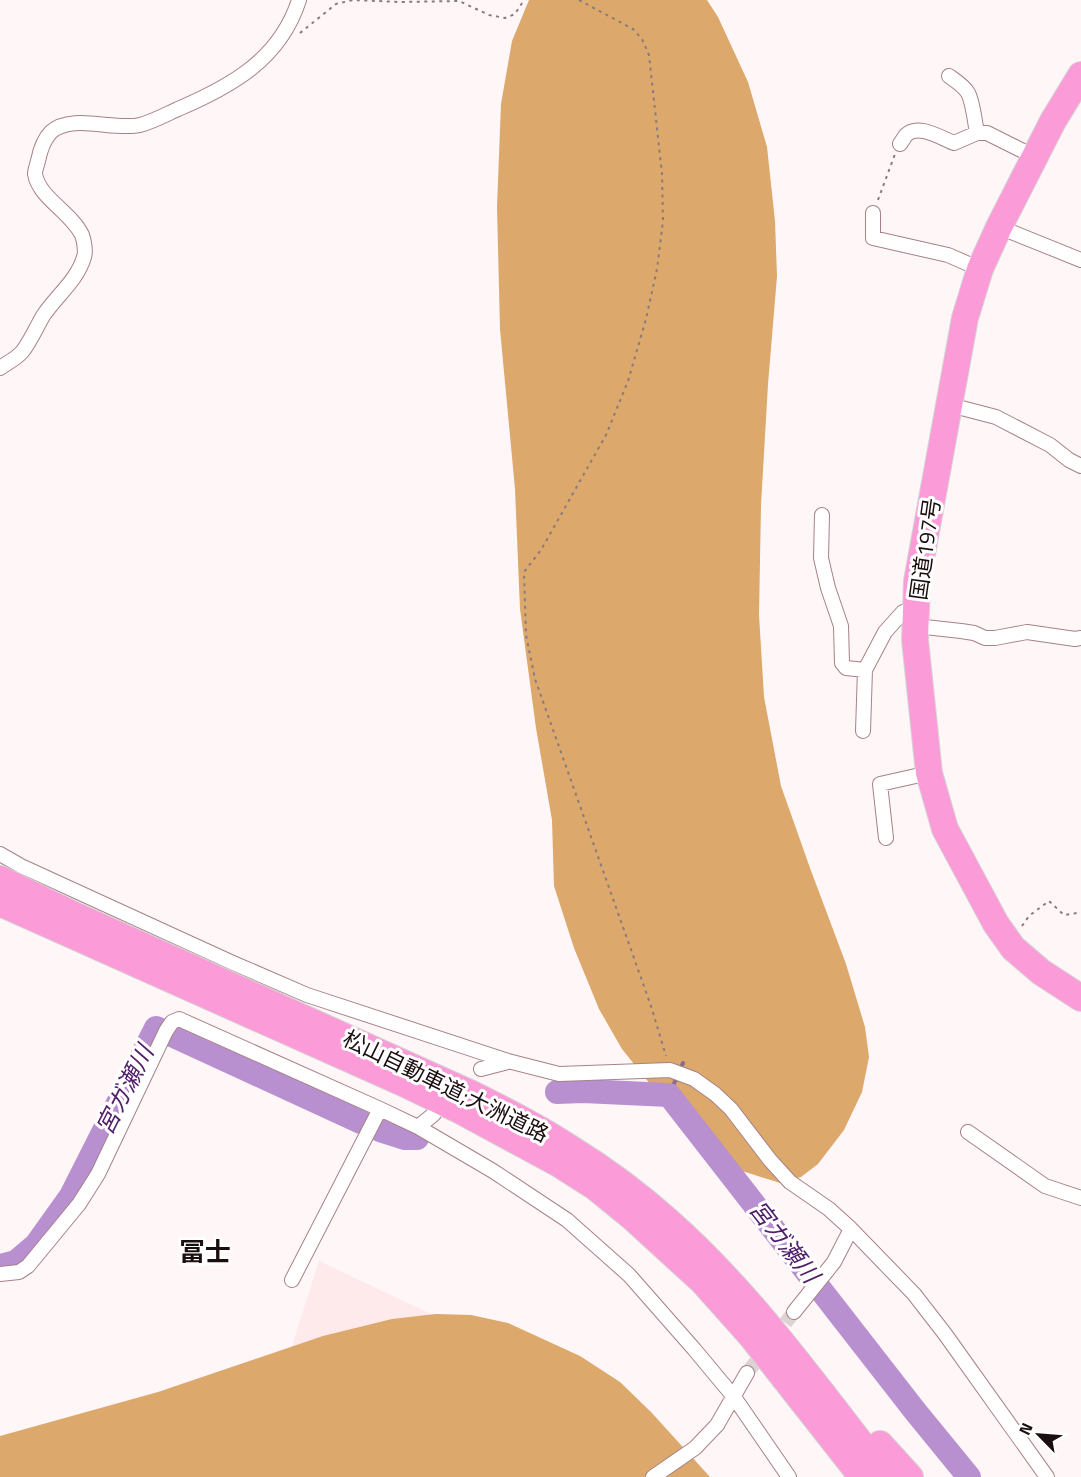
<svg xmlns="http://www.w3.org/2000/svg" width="1081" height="1477" font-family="'Titillium Web','Noto Sans JP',sans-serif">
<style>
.built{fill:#fee9eb}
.forest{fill:#dca86b}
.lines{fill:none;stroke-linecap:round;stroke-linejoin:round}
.stream{stroke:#896996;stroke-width:4}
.river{stroke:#b890cf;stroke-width:24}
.street-tunnel{stroke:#ddd3d4;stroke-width:14;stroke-dasharray:14 7;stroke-linecap:butt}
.street-casing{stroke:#a78286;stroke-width:16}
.highway-casing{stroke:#d6d4d4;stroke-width:28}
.path{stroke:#877c7d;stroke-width:2;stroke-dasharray:3 4.5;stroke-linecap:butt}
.street{stroke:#fff;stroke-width:14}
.highway{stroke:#fb9cd9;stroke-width:26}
.labels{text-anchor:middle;stroke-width:6;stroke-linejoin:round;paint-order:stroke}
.street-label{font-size:22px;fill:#1b0e10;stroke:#fff}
.water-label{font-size:24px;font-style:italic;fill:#52206b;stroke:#fff}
.quarter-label{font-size:26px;font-weight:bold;fill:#1b0e10;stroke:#fff}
</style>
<rect width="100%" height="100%" fill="#fff6f7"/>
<path class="built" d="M 319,1261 L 488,1341 L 288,1359 Z"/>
<path class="forest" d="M 529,0 L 707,0 L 718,17 L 748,82 L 767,147 L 775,221 L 777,276 L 768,384 L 761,505 L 759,615 L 764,697 L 781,786 L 810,868 L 846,964 L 865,1027 L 869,1057 L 862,1092 L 844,1130 L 818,1164 L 801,1177 L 780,1183 L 736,1169 L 717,1156 L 698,1140 L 683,1121 L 654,1089 L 622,1049 L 599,1009 L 574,948 L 554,886 L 552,820 L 536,728 L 520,609 L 515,489 L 500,329 L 497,207 L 501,104 L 512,41 Z
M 436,1314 L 471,1315 L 508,1323 L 580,1356 L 620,1382 L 651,1412 L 710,1477 L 0,1477 L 0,1436 L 158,1392 L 323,1336 L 392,1319 Z"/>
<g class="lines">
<path class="stream" d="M 669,1095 L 683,1063"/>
<path class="river" d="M 557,1092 L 583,1091 L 669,1095 L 915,1411 L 969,1477
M 380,1130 L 405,1138 L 417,1138
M 0,1266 L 16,1262 L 36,1245 L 71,1196 L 156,1028 L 174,1036 L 361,1122"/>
<path class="street-tunnel" d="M 747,1373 L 794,1312"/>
<g class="street-casing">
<path id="street" d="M 949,76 C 956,81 964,86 968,93 C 973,102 975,123 977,133
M 900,144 C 902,141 904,138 906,135 C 918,123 941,138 954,143 L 977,133 L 987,133 L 1035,157
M 873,213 L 873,238 L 948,255 L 980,269
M 999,227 L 1081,260
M 0,368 C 7,363 17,358 22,352 C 30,342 36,328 43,316 C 56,296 77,281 84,257 C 86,252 84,240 82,235 C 71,212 39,198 35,174 C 35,170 37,165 38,161 C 40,151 44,139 51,132 C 72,113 114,131 140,125 C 152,122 167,114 178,109 C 232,86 280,59 299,0
M 950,405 L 996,417 L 1050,445 L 1069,460 L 1081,466
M 822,515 L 821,558 L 828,588 L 841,626 L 842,663 L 846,668 L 865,670 L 885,632 L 903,612 L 916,611
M 916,626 L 961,631 L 974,633 L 985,638 L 995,638 L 1027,632 L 1075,639 L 1081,638
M 863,731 L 865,670
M 886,838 L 880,784 L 929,773
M 0,854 L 21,866 L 233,963 L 307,995 L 508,1061 L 559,1074 L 670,1070 L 694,1079 L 715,1094 L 731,1109 L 770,1160 L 790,1182 L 829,1209 L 851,1229 L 914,1294 L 945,1334 L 1047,1477
M 481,1069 L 508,1062
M 418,1127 L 434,1114
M 968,1132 L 1045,1186 L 1081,1198
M 0,1274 L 19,1272 L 28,1266 L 79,1204 L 98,1174 L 166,1031 L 172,1022 L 179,1019 L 380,1109 L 418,1127 L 493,1171 L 567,1220 L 629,1275 L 694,1349 L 734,1397 L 789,1477
M 292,1280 L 380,1109
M 794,1312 L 834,1262 L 851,1229
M 653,1477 L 695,1448 L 717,1425 L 747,1373"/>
</g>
<g class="highway-casing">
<path id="highway" d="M 1081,75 L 1053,121 L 999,227 L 980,269 L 965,318 L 917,581 L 915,640 L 929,773 L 945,829 L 996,924 L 1013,948 L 1041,972 L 1081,998
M 0,879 L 70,913 L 470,1093 C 504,1110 538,1127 570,1148 C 604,1169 638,1194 668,1221 C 753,1296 818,1389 887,1477
M 0,903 L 405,1084 L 461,1111 L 559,1164 L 595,1187 L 633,1218 L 703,1282 L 752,1337 L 862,1477
M 880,1444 L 910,1477"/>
</g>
<path class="path" d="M 579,0 L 633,29 L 642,39 L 649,55 L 662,174 L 663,221 L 657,269 L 646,319 L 628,381 L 606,435 L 541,550 L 524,572 L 526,635 L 535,679 L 651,1006 L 666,1056
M 300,33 L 336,4 L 353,0 L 400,2 L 459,1 L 489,15 L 505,18 L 515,14 L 524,0
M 878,200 L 895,154
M 1022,926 L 1029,916 L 1049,901 L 1064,915 L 1072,914 L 1081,912"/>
<use href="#street" class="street"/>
<use href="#highway" class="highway"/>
</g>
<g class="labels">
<g class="street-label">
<text transform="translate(925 549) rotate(-82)" y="8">国道197号</text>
<text transform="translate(446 1086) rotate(26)" y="8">松山自動車道;大洲道路</text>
</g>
<g class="water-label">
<text transform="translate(125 1090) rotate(-63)" y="8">宮ガ瀬川</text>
<text transform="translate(784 1242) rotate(52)" y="8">宮ガ瀬川</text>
</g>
<g class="quarter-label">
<text x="205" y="1261">冨士</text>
</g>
</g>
<g transform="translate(1039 1435) rotate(295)" stroke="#ffffff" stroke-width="4.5" paint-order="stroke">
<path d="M0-4.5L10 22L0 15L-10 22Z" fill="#1b0e10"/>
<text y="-9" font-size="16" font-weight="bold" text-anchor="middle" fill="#1b0e10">N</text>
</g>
</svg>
